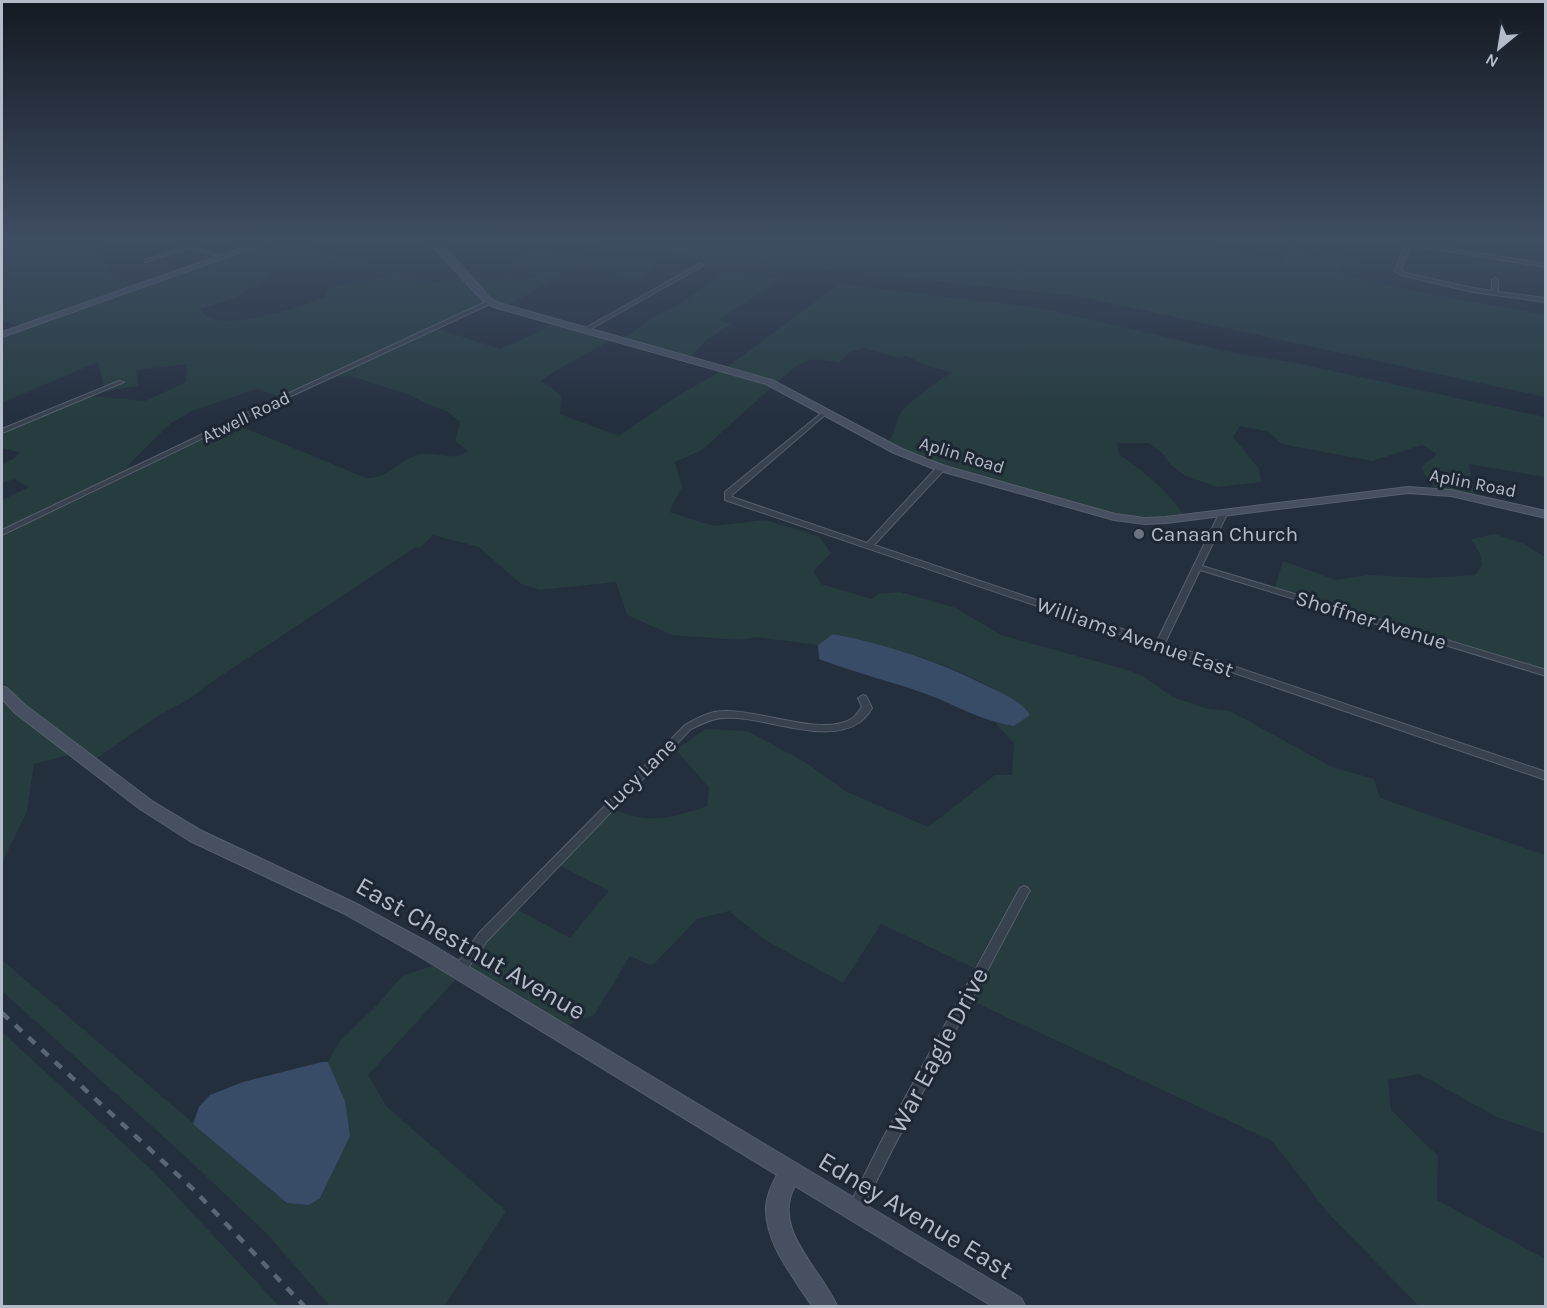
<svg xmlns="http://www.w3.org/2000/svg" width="1547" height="1308" font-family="Karla,sans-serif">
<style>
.green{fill:#263c3f}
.water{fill:#394c67}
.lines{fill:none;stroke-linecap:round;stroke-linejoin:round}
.street-casing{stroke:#565f6c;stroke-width:2}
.secondary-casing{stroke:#565f6c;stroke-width:2}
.street{fill:#38414e;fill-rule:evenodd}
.secondary{fill:#465061;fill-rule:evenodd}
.rail{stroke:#5a6575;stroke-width:4.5;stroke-dasharray:9 9;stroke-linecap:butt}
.worship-dot{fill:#6b7280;stroke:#1d2633;stroke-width:2}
.labels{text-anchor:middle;stroke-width:6;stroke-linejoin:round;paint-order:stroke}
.far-street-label{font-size:18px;fill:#b4bcc9;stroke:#1d2633}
.poi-label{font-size:21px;fill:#b4bcc9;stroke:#1d2633;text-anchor:start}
.street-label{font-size:21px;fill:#b4bcc9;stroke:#1d2633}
.near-street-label{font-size:26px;fill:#b4bcc9;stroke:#1d2633}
</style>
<rect width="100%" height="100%" fill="#242f3e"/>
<path class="green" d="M 2,238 L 114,238 L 99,248 L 101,254 L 106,256 L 104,262 L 108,267 L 103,271 L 129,283 L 141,284 L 22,327 L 2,320 L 2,272 L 11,259 L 2,255 Z
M 522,238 L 1175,238 L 1282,261 L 1287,245 L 1290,243 L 1322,262 L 1328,260 L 1324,256 L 1326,253 L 1361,258 L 1359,263 L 1340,266 L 1342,274 L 1408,290 L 1545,315 L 1545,397 L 1077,296 Z
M 270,242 L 300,243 L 339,257 L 370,263 L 326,264 L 279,271 L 236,298 L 200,309 C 203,312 206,317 210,318 C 234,328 301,308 324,297 L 330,287 L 365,282 L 398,273 L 423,284 L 464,278 L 486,302 L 281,397 L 256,389 L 192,411 L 171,423 L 127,466 L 133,469 L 2,531 L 2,500 L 29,487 L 14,479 L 2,483 L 2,464 L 15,458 L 20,452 L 2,448 L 2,434 L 91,396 L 145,401 L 186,382 L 187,364 L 137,370 L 138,386 L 105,391 L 126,381 L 122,380 L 104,387 L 98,362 L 2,403 L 2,337 Z
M 534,249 L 659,264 L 635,281 L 581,264 L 507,306 L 490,299 L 471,279 L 531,279 L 540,273 L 517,261 L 522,253 Z
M 726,272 L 782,279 L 719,320 L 731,324 L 706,340 L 690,358 L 622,339 L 637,330 L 646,321 L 681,303 Z
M 839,284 L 1040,308 L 1234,353 L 1291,362 L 1545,417 L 1545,477 L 1469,464 L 1474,495 C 1448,491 1431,496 1422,467 L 1437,454 L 1422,445 L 1372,461 L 1282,444 L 1269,432 L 1240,426 L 1233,437 L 1259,469 L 1261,482 L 1217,487 L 1186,476 L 1171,465 L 1162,453 L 1149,443 L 1117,443 L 1119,454 C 1144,472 1167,490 1184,515 C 1122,523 1077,504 1018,487 C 973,474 929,463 887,443 C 897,433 894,420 903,410 C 917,395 936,383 952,372 L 930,367 L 907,356 L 895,357 L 864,348 L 850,352 L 839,363 C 806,355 800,362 777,383 L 726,368 Z
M 554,323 L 611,339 C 588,355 563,364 541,381 L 561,395 L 560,414 L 619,436 L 677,396 L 721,371 L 773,386 L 702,450 L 675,462 L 682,487 L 669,512 L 714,526 L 765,520 L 819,536 L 831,553 L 813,571 L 821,584 L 872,599 L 878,594 L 900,592 L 956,608 L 1001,635 L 1124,669 L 1143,676 L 1172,697 L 1208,709 L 1230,711 L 1332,767 L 1374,779 L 1380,798 L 1545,855 L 1545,1134 L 1497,1117 L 1419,1074 L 1388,1080 L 1391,1110 L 1438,1156 L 1437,1200 L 1545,1259 L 1545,1306 L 1419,1306 L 1329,1214 L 1272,1141 L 972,1001 L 988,975 L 986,974 L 1032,890 L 1021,884 L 974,968 L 881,924 L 843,983 L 765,940 L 729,911 L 697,919 L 652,966 L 630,956 L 594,1015 L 566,1026 L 468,968 L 487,940 L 516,909 L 570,938 L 609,891 L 559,865 L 613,809 C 648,825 672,818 707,806 L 709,788 L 676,750 L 705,729 L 747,731 L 805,762 L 845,791 L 928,827 L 995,775 L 1012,775 L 1014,743 L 995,723 L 1014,726 L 1030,715 C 975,667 903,651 833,634 L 818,645 L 757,637 L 739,640 L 672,635 L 627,615 L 616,582 L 540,590 L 521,584 L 479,547 L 433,535 L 421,547 L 414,548 L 204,687 L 194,696 L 153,719 L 96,759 L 26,706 L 2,682 L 2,536 L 235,424 L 366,478 C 388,479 397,462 417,455 C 433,450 453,463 468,451 L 455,441 L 460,422 L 447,411 L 429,405 L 410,395 L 350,376 L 330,378 L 435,328 L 500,349 L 535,334 Z
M 1494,534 L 1524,544 L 1545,557 L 1545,670 L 1275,588 L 1283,561 L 1336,580 L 1368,575 L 1428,578 L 1475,575 L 1482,565 L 1480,554 L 1471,539 Z
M 2,700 L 69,755 L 34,764 L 27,811 L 2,863 Z
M 2,960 L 287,1203 L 309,1205 L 345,1101 L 328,1062 L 339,1042 L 377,1005 L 402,976 L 435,965 L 457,978 L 368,1075 L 386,1106 L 506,1211 L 444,1306 L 330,1306 L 267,1234 L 186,1157 L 2,991 Z
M 2,1032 L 154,1172 L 279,1306 L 2,1306 Z"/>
<path class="water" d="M 833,634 C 888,645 939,661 989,687 C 1004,694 1021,701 1030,715 L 1014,726 C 984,722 956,705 926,694 C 891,681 855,673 819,659 L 818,645 Z
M 322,1062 L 328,1062 L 345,1101 L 350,1136 L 320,1198 L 309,1205 L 287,1203 L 193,1124 L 199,1107 L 210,1095 L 243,1082 Z"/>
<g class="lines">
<g class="street-casing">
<path id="street" d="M 159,238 L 166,238 L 226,257 L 224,258 L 190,248 L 145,262 L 145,260 L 185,247 Z
M 1252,238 L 1260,238 L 1246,242 L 1244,241 Z
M 1328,238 L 1332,238 L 1330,243 L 1328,244 L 1326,243 Z
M 1373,238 L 1384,238 L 1408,242 L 1546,264 L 1546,267 L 1410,245 L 1401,270 L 1405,273 L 1473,288 L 1492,291 L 1492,280 L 1495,278 L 1498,280 L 1498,292 L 1546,298 L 1546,302 L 1473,292 L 1401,275 L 1395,271 L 1405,244 Z
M 699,264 L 704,265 L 587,331 L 582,330 Z
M 490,300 L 493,302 L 492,303 L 276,403 L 2,535 L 2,530 L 272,401 Z
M 119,381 L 124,382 L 2,433 L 2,429 Z
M 824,411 L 826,412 L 826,414 L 732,495 L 732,497 L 867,543 L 938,466 L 944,466 L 944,470 L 874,545 L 1157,641 L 1220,512 L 1224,510 L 1227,510 L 1228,512 L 1202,566 L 1546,670 L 1546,676 L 1200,570 L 1165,643 L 1546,772 L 1546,780 L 1161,648 L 1156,648 L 1155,646 L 725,500 L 725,492 Z
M 863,695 L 866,696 L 872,708 C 869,713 864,719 860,722 C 825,747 761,714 722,718 C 711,719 701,724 691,729 L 487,941 L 463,975 L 459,976 L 455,975 L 453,971 L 455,967 L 479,933 L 685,725 C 697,718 710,711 724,711 C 759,709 823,738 853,718 C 856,715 859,711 862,707 L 858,698 Z
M 1024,886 L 1028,888 L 1030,891 L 1028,894 L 892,1150 L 859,1216 L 854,1218 L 849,1216 L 847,1211 L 849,1206 L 882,1140 L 1020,888 Z"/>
</g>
<g class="secondary-casing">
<path id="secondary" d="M 270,238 L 281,238 L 2,337 L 2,332 Z
M 412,238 C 446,238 469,276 490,298 L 499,303 L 772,380 L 902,449 L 945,466 L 1115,514 L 1145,518 L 1166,517 L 1408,487 L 1451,490 L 1546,511 L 1546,518 L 1451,496 L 1408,493 L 1166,523 L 1145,524 L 1114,520 L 937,470 L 894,453 L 766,384 L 493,307 L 484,302 L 435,249 Z
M 2,686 L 7,688 L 25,705 L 152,801 L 202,831 L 355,903 L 431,944 L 1021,1298 L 1025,1306 L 992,1306 L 795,1186 C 771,1229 821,1269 837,1306 L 812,1306 C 794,1278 764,1242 766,1206 C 767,1195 772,1184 777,1175 L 419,956 L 343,913 L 190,841 L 140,809 L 15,713 L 2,699 Z"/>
</g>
<use href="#street" class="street"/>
<use href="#secondary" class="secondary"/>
<path class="rail" d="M 2,1013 L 194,1190 L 304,1306"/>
</g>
<linearGradient id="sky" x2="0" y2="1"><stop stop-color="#141a22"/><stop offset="0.57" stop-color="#3f4d63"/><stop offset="1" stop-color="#3f4d63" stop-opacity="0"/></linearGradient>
<rect width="1547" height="421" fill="url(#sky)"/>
<circle class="worship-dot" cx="1139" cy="534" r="6"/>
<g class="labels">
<g class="far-street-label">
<text transform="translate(246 417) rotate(-26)" y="6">Atwell Road</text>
<text transform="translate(962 455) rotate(17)" y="6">Aplin Road</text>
<text transform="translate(1473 483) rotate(11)" y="6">Aplin Road</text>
</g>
<g class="poi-label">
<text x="1151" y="541">Canaan Church</text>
</g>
<g class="street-label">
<text transform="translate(1371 620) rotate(17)" y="7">Shoffner Avenue</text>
<text transform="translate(1135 637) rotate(19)" y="7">Williams Avenue East</text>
<text transform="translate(640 774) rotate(-45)" y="7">Lucy Lane</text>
</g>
<g class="near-street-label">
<text transform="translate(471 948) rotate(30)" y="9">East Chestnut Avenue</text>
<text transform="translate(938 1050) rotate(-62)" y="9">War Eagle Drive</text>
<text transform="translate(916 1215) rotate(31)" y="9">Edney Avenue East</text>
</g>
</g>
<rect width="1547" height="1308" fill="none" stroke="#b4bcc9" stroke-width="6"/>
<g transform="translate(1499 48) rotate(210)" stroke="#1d2633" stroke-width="4.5" paint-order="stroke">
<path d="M0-4.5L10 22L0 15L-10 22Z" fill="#b4bcc9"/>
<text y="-9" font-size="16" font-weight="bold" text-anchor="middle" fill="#b4bcc9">N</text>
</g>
</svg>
